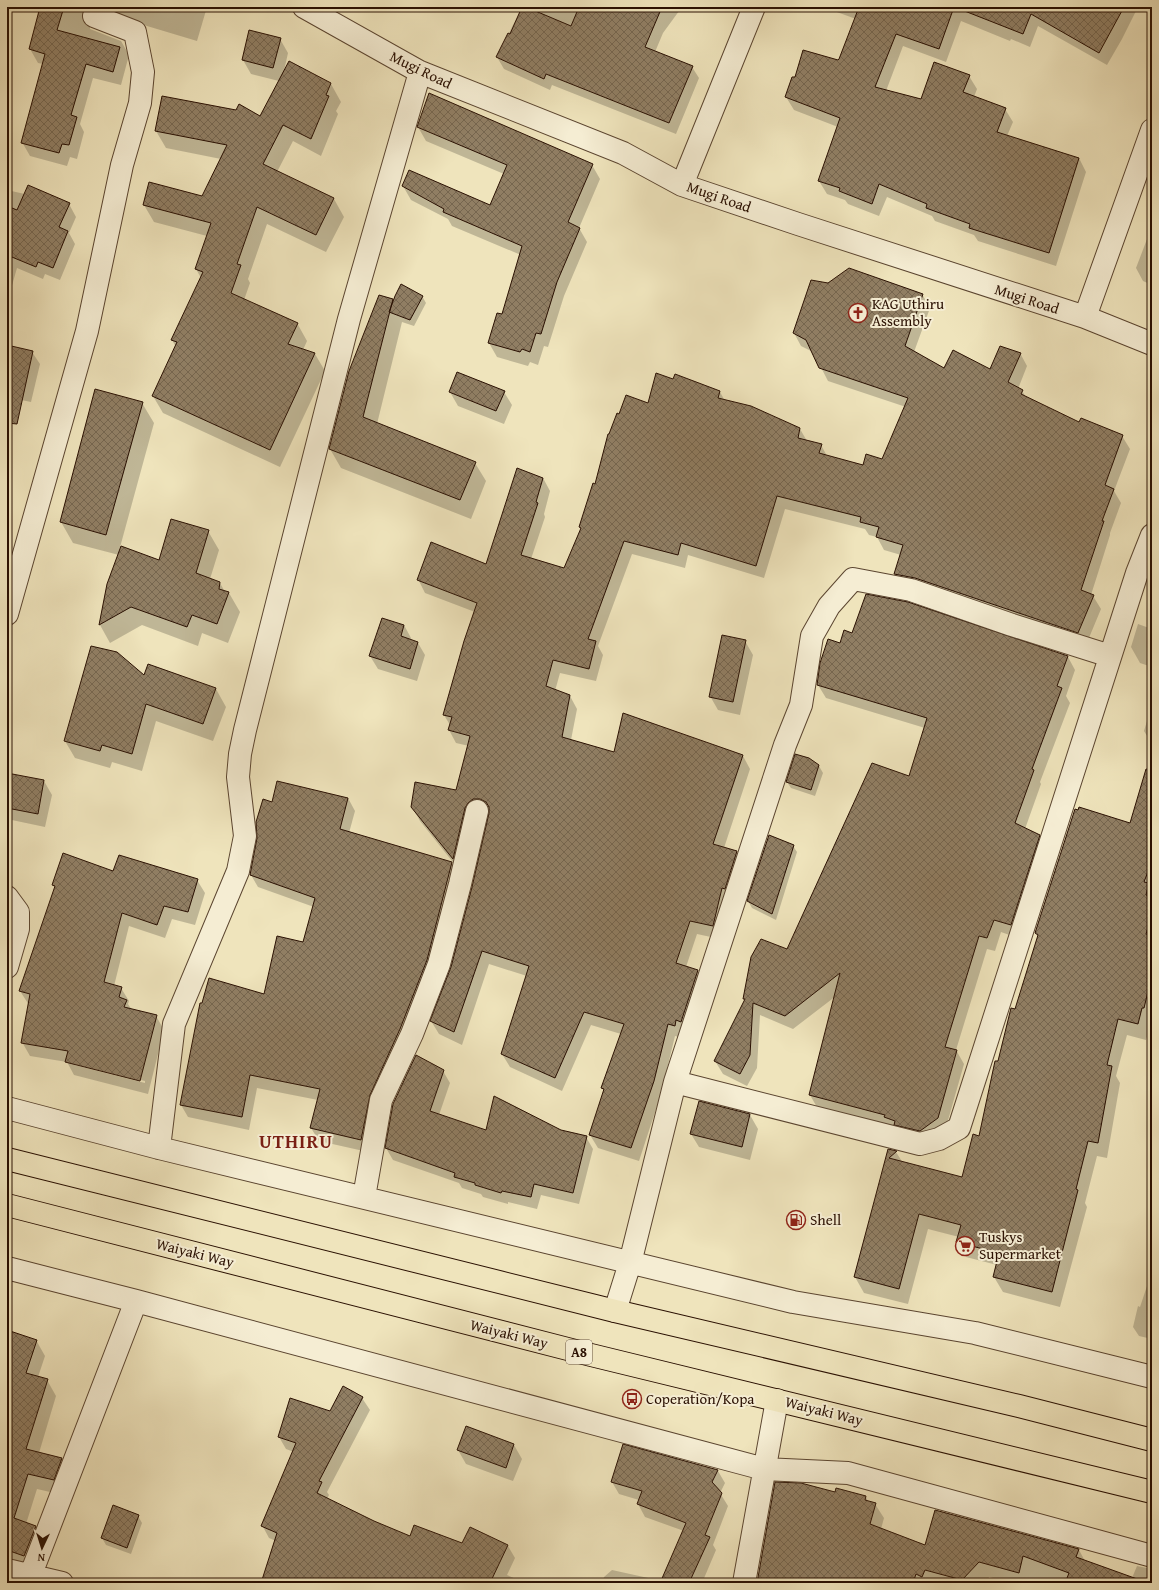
<svg xmlns="http://www.w3.org/2000/svg" width="1159" height="1590" font-family="'Gentium Book Plus',serif">
<style>
.shadow{fill:#0003;fill-rule:evenodd}
.building{fill:url(#building-cross-hatch);stroke:#2a1002}
.lines{fill:none;stroke-linecap:round;stroke-linejoin:round}
.minor-casing{stroke:#5b4530;stroke-width:24}
.trunk-casing{stroke:#2a1002;stroke-width:24}
.minor{stroke:#f5edd3;stroke-width:22}
.trunk{stroke:#efe4bc;stroke-width:22}
.labels{text-anchor:middle;stroke-width:4;stroke-linejoin:round;paint-order:stroke}
.shield{fill:#f5edd3;stroke:#675241;stroke-width:1}
.shield-label{font-size:14px;font-weight:bold;fill:#2a1002}
.street-label{font-size:15px;fill:#2a1002;stroke:#f5edd3}
.poi-label{font-size:15px;fill:#2a1002;stroke:#f5edd3;text-anchor:start}
.district-label{font-size:19px;font-weight:bold;letter-spacing:1px;fill:#7a1f14;stroke:#f5edd3}
</style>
<defs>
<pattern id="building-cross-hatch" width="8" height="8" patternUnits="userSpaceOnUse"><rect width="8" height="8" fill="#907e63"/><path d="M0 0l8 8M0 8l8-8" fill="none" stroke="#76664f"/></pattern>
</defs>
<rect width="100%" height="100%" fill="#efe4bc"/>
<filter id="stains"><feTurbulence type="fractalNoise" baseFrequency=".005" numOctaves="4"/><feColorMatrix values="0 0 0 0 .2 0 0 0 0 .09 0 0 0 0 .02 0 0 0 .5 -.17"/></filter>
<radialGradient id="worn" r=".72"><stop offset=".6" stop-color="#630" stop-opacity="0"/><stop offset="1" stop-color="#630" stop-opacity=".3"/></radialGradient>
<path class="shadow" d="M 41,7 L 207,7 L 197,41 L 137,23 L 90,25 L 90,29 L 121,41 L 129,55 L 121,85 L 93,78 L 80,124 L 84,132 L 77,159 L 70,157 L 67,166 L 30,156 L 22,142 L 43,64 L 38,63 L 30,49 Z
M 522,7 L 682,7 L 663,33 L 655,52 L 692,67 L 699,78 L 676,134 L 552,85 L 550,90 L 504,69 L 497,57 Z
M 823,7 L 1138,7 L 1122,39 L 1107,65 L 1038,26 L 1030,47 L 1011,39 L 1010,41 L 961,21 L 946,62 L 903,46 L 886,91 L 922,100 L 969,76 L 977,89 L 974,97 L 1005,109 L 1013,122 L 1007,136 L 1079,158 L 1086,172 L 1056,266 L 978,241 L 974,235 L 935,221 L 932,216 L 887,197 L 879,216 L 848,204 L 845,200 L 827,194 L 819,181 L 838,127 L 794,110 L 786,97 L 838,61 L 856,19 Z
M 280,39 L 288,53 L 284,71 L 289,63 L 331,84 L 341,102 L 336,111 L 338,114 L 321,156 L 293,141 L 277,172 L 334,199 L 344,217 L 326,252 L 267,224 L 248,279 L 250,283 L 244,300 L 297,323 L 307,341 L 303,350 L 315,354 L 325,371 L 280,467 L 163,413 L 153,396 L 176,347 L 172,340 L 201,278 L 196,269 L 207,236 L 154,222 L 144,205 L 202,197 L 221,159 L 166,148 L 156,131 L 260,117 L 279,81 L 251,74 L 243,60 Z
M 418,127 L 592,165 L 600,179 L 579,228 L 587,242 L 564,296 L 548,347 L 544,346 L 538,365 L 530,362 L 528,366 L 497,357 L 489,343 L 503,316 L 521,255 L 452,226 L 448,219 L 411,200 L 403,186 L 491,206 L 504,174 L 426,141 Z
M 7,190 L 69,204 L 76,217 L 69,233 L 75,244 L 60,280 L 45,274 L 43,279 L 17,268 L 7,303 Z
M 1152,226 L 1152,285 L 1143,281 L 1136,268 Z
M 922,294 L 930,308 L 914,352 L 944,370 L 990,371 L 1020,353 L 1027,366 L 1018,389 L 1022,391 L 1026,397 L 1080,424 L 1122,436 L 1130,449 L 1114,491 L 1121,503 L 1110,533 L 1110,535 L 1091,595 L 1093,596 L 1101,609 L 1086,645 L 902,587 L 895,574 L 901,555 L 884,550 L 877,537 L 869,535 L 865,529 L 785,509 L 764,578 L 688,555 L 685,568 L 632,554 L 598,646 L 603,655 L 596,681 L 560,673 L 555,691 L 570,696 L 577,709 L 571,740 L 615,753 L 743,756 L 750,769 L 724,848 L 737,852 L 744,865 L 720,939 L 697,934 L 686,967 L 698,971 L 705,984 L 682,1038 L 675,1036 L 661,1094 L 639,1161 L 598,1148 L 590,1135 L 604,1092 L 602,1088 L 621,1034 L 591,1025 L 562,1091 L 510,1067 L 502,1054 L 527,976 L 489,964 L 462,1045 L 439,1034 L 431,1021 L 452,968 L 473,887 L 490,813 L 481,812 L 460,871 L 420,821 L 412,807 L 457,792 L 469,746 L 456,743 L 449,730 L 450,725 L 444,715 L 475,612 L 425,593 L 418,579 L 487,565 L 543,478 L 550,491 L 544,514 L 545,517 L 531,559 L 565,569 L 581,530 L 580,527 L 596,485 L 620,415 L 648,404 L 720,392 L 725,401 L 800,429 L 807,441 L 821,445 L 827,456 L 864,466 L 882,460 L 906,407 L 828,381 L 813,352 L 801,346 L 794,333 Z
M 422,296 L 426,303 L 414,326 L 402,322 L 377,424 L 475,463 L 486,481 L 471,519 L 341,468 L 330,449 L 392,300 L 394,303 Z
M 7,346 L 32,352 L 40,364 L 31,402 L 7,397 Z
M 458,373 L 504,392 L 512,405 L 504,424 L 458,406 L 450,392 Z
M 142,403 L 154,423 L 119,551 L 160,561 L 208,531 L 219,550 L 210,579 L 220,583 L 225,592 L 229,593 L 240,612 L 228,643 L 202,633 L 198,646 L 142,625 L 110,643 L 100,625 L 108,585 L 119,555 L 73,543 L 61,522 Z
M 1138,624 L 1152,629 L 1152,667 L 1140,663 L 1131,647 Z
M 404,625 L 411,638 L 410,640 L 418,643 L 425,655 L 417,681 L 378,669 L 370,656 Z
M 853,634 L 1068,657 L 1075,670 L 1066,696 L 1070,703 L 1040,782 L 1041,784 L 1025,829 L 1039,836 L 1047,849 L 1018,938 L 1001,932 L 995,951 L 987,949 L 956,1050 L 964,1064 L 945,1131 L 928,1144 L 818,1109 L 810,1095 L 836,996 L 793,1029 L 760,1015 L 757,1068 L 747,1086 L 723,1074 L 715,1061 L 745,1000 L 744,998 L 787,950 L 910,778 L 925,728 L 826,698 L 818,685 L 841,644 Z
M 745,641 L 753,655 L 740,715 L 718,710 L 710,696 Z
M 149,665 L 216,689 L 226,707 L 213,741 L 156,721 L 142,771 L 112,762 L 110,768 L 75,758 L 65,741 L 145,677 Z
M 1150,711 L 1152,712 L 1152,744 L 1144,731 Z
M 1152,752 L 1152,916 L 1114,907 L 1110,922 L 1152,938 L 1152,1021 L 1146,1040 L 1127,1035 L 1116,1076 L 1120,1083 L 1107,1158 L 1097,1156 L 1085,1203 L 1087,1207 L 1060,1307 L 1003,1292 L 994,1277 L 997,1265 L 966,1257 L 957,1242 L 959,1237 L 928,1229 L 908,1304 L 864,1293 L 855,1277 L 889,1150 L 896,1152 L 903,1163 L 963,1178 L 980,1137 L 999,1062 L 1038,938 L 1036,933 L 1131,825 Z
M 819,766 L 823,773 L 815,796 L 791,788 L 787,782 Z
M 7,774 L 44,781 L 52,795 L 45,827 L 7,819 Z
M 348,798 L 355,811 L 349,833 L 452,863 L 459,875 L 368,1152 L 319,1141 L 311,1128 L 318,1100 L 257,1088 L 249,1130 L 188,1117 L 181,1105 L 304,943 L 314,907 L 258,887 L 251,875 L 273,803 Z
M 793,846 L 797,852 L 776,920 L 752,908 L 748,901 Z
M 64,855 L 113,872 L 197,880 L 205,893 L 195,925 L 172,919 L 165,938 L 129,926 L 114,986 L 121,988 L 129,1001 L 128,1004 L 132,1010 L 156,1016 L 164,1030 L 148,1094 L 74,1075 L 67,1062 L 30,1056 L 22,1042 L 29,1005 L 20,991 L 55,889 L 53,885 ZM 75,1063 L 145,1081 L 145,1083 L 75,1065 Z
M 443,1071 L 450,1083 L 439,1115 L 487,1131 L 561,1131 L 586,1137 L 593,1149 L 579,1204 L 541,1195 L 537,1209 L 508,1202 L 508,1204 L 483,1197 L 481,1194 L 462,1188 L 459,1183 L 393,1160 L 386,1148 Z
M 750,1115 L 758,1129 L 750,1160 L 699,1147 L 691,1134 Z
M 1152,1271 L 1152,1339 L 1139,1336 L 1133,1327 L 1138,1306 L 1140,1307 Z
M 7,1331 L 36,1340 L 45,1356 L 38,1377 L 47,1380 L 56,1396 L 39,1453 L 62,1459 L 71,1474 L 63,1495 L 37,1489 L 26,1524 L 35,1527 L 44,1542 L 33,1571 L 7,1562 Z
M 362,1398 L 370,1410 L 327,1492 L 329,1495 L 327,1499 L 374,1522 L 411,1537 L 463,1544 L 470,1528 L 508,1546 L 515,1558 L 507,1575 L 525,1583 L 263,1583 L 276,1541 L 269,1538 L 262,1525 L 294,1452 L 286,1449 L 279,1437 Z
M 467,1427 L 514,1445 L 522,1459 L 513,1481 L 466,1464 L 458,1450 Z
M 624,1445 L 718,1471 L 725,1483 L 720,1493 L 728,1506 L 713,1545 L 716,1550 L 702,1583 L 602,1583 L 604,1577 L 612,1570 L 662,1581 L 684,1531 L 645,1517 L 638,1504 L 639,1500 L 619,1494 L 612,1482 Z
M 836,1493 L 866,1497 L 868,1502 L 875,1504 L 884,1518 L 881,1529 L 926,1546 L 1079,1550 L 1085,1561 L 1132,1578 L 1137,1566 L 1152,1569 L 1152,1583 L 1013,1583 L 989,1577 L 987,1583 L 758,1583 Z
M 138,1516 L 142,1523 L 131,1554 L 106,1545 L 102,1538 Z"/>
<path class="building" d="M 40,7 L 64,7 L 57,30 L 120,47 L 113,72 L 86,64 L 71,115 L 77,117 L 69,145 L 62,144 L 59,153 L 21,143 L 45,54 L 29,49 Z
M 522,7 L 526,7 L 571,26 L 579,7 L 662,7 L 645,47 L 693,66 L 669,123 L 546,74 L 544,79 L 496,57 L 508,33 L 510,34 Z
M 859,7 L 954,7 L 939,49 L 896,34 L 875,87 L 921,99 L 934,62 L 970,75 L 963,92 L 1006,108 L 997,132 L 1079,158 L 1049,253 L 969,228 L 970,224 L 926,208 L 927,204 L 879,184 L 872,204 L 839,191 L 840,188 L 818,181 L 840,118 L 785,97 L 792,77 L 795,77 L 803,50 L 838,60 L 839,59 Z
M 958,7 L 1124,7 L 1099,53 L 1031,14 L 1023,34 L 957,8 Z
M 249,30 L 281,38 L 273,68 L 242,60 Z
M 289,61 L 331,83 L 326,95 L 329,96 L 311,139 L 283,125 L 263,164 L 334,198 L 316,235 L 257,207 L 237,264 L 241,265 L 231,293 L 298,323 L 288,344 L 315,353 L 270,450 L 152,396 L 177,342 L 171,340 L 203,272 L 195,269 L 211,223 L 143,205 L 149,182 L 202,196 L 227,145 L 155,131 L 162,96 L 236,110 L 239,104 L 260,116 Z
M 429,93 L 593,164 L 568,222 L 580,228 L 557,282 L 541,334 L 536,333 L 530,352 L 522,349 L 520,352 L 488,343 L 497,313 L 502,314 L 522,246 L 443,212 L 444,209 L 402,186 L 409,170 L 490,205 L 507,165 L 417,127 Z
M 28,185 L 70,203 L 59,227 L 68,231 L 53,268 L 38,262 L 36,267 L 7,255 L 7,206 L 17,210 Z
M 849,268 L 923,294 L 905,346 L 944,368 L 953,350 L 990,369 L 1000,346 L 1021,353 L 1008,382 L 1023,390 L 1021,394 L 1079,422 L 1081,418 L 1123,435 L 1105,485 L 1114,489 L 1102,521 L 1104,521 L 1081,590 L 1094,595 L 1078,633 L 915,578 L 894,574 L 903,545 L 876,537 L 879,527 L 860,522 L 861,517 L 777,496 L 756,566 L 681,543 L 678,555 L 624,541 L 588,639 L 596,641 L 589,669 L 553,660 L 546,686 L 570,695 L 562,737 L 614,752 L 623,713 L 743,755 L 713,844 L 737,851 L 725,889 L 722,888 L 713,926 L 690,921 L 676,963 L 698,970 L 681,1022 L 676,1020 L 675,1026 L 668,1024 L 654,1081 L 631,1148 L 589,1135 L 604,1089 L 601,1088 L 624,1024 L 584,1012 L 555,1078 L 501,1054 L 529,966 L 482,951 L 454,1032 L 430,1021 L 451,967 L 472,887 L 489,813 L 489,807 L 486,802 L 480,799 L 473,799 L 468,803 L 465,808 L 453,859 L 411,807 L 415,782 L 456,790 L 470,736 L 448,730 L 452,717 L 443,715 L 464,641 L 477,603 L 417,580 L 431,542 L 486,564 L 517,468 L 543,478 L 536,502 L 538,503 L 521,555 L 564,568 L 581,528 L 579,527 L 593,483 L 595,484 L 608,434 L 609,434 L 617,413 L 619,414 L 626,395 L 648,403 L 656,373 L 673,379 L 675,374 L 720,391 L 718,398 L 751,406 L 800,428 L 798,438 L 822,444 L 819,453 L 863,465 L 866,454 L 882,459 L 908,398 L 819,368 L 806,340 L 793,333 L 811,280 L 828,283 Z
M 401,284 L 423,296 L 410,320 L 389,312 L 395,296 Z
M 379,295 L 393,299 L 363,417 L 476,462 L 460,500 L 329,449 L 349,371 Z
M 7,345 L 33,351 L 17,424 L 7,423 Z
M 457,372 L 505,391 L 496,411 L 449,392 Z
M 95,389 L 143,402 L 106,535 L 60,522 Z
M 171,519 L 209,530 L 196,573 L 220,582 L 219,589 L 229,592 L 217,624 L 192,615 L 187,627 L 131,607 L 99,625 L 107,584 L 121,546 L 159,560 Z
M 866,594 L 908,602 L 1068,656 L 1057,686 L 1062,688 L 1032,769 L 1034,770 L 1015,823 L 1040,835 L 1011,925 L 994,920 L 987,938 L 979,936 L 945,1047 L 957,1050 L 938,1118 L 920,1131 L 894,1125 L 895,1121 L 884,1117 L 885,1115 L 809,1095 L 840,973 L 785,1016 L 753,1003 L 750,1055 L 740,1074 L 714,1061 L 745,999 L 743,999 L 751,957 L 761,939 L 787,949 L 872,763 L 909,776 L 927,718 L 817,685 L 820,663 L 828,639 L 840,643 L 844,630 L 852,633 Z
M 382,618 L 404,625 L 401,636 L 418,642 L 410,669 L 369,656 Z
M 722,635 L 746,640 L 733,702 L 709,697 Z
M 91,646 L 117,652 L 144,675 L 148,664 L 216,688 L 203,724 L 146,704 L 132,754 L 102,745 L 100,751 L 64,741 Z
M 795,754 L 809,758 L 819,765 L 811,790 L 786,782 Z
M 1146,769 L 1152,770 L 1152,861 L 1144,882 L 1149,883 L 1146,895 L 1152,897 L 1152,915 L 1146,934 L 1152,936 L 1152,975 L 1144,1008 L 1142,1008 L 1138,1024 L 1118,1019 L 1107,1065 L 1112,1066 L 1098,1143 L 1088,1141 L 1076,1189 L 1078,1190 L 1052,1292 L 993,1277 L 999,1253 L 956,1242 L 961,1225 L 919,1214 L 899,1289 L 854,1277 L 888,1149 L 897,1151 L 889,1158 L 962,1177 L 973,1134 L 979,1136 L 995,1061 L 998,1061 L 1011,1008 L 1015,1009 L 1038,935 L 1035,933 L 1075,809 L 1078,810 L 1079,807 L 1130,823 Z
M 7,773 L 44,780 L 38,814 L 7,808 Z
M 277,781 L 348,798 L 340,829 L 452,862 L 427,960 L 400,1029 L 370,1095 L 361,1140 L 310,1128 L 320,1089 L 250,1075 L 242,1117 L 180,1105 L 200,1003 L 202,1003 L 209,978 L 264,994 L 277,936 L 303,942 L 315,898 L 250,875 L 257,838 L 256,822 L 263,799 L 272,802 Z
M 769,835 L 794,845 L 772,914 L 747,901 Z
M 63,853 L 113,871 L 119,855 L 198,879 L 188,912 L 164,906 L 157,925 L 122,913 L 104,982 L 122,987 L 119,997 L 127,1000 L 124,1007 L 157,1015 L 140,1081 L 65,1062 L 68,1051 L 21,1043 L 30,994 L 19,991 L 55,886 L 52,885 Z
M 416,1055 L 444,1070 L 430,1111 L 486,1130 L 494,1096 L 561,1130 L 587,1136 L 573,1193 L 534,1184 L 531,1197 L 502,1191 L 501,1193 L 475,1185 L 475,1183 L 454,1177 L 455,1173 L 385,1148 L 393,1104 Z
M 699,1101 L 750,1114 L 742,1147 L 690,1134 Z
M 7,1330 L 37,1340 L 26,1373 L 48,1379 L 26,1449 L 62,1458 L 54,1480 L 28,1474 L 14,1518 L 36,1526 L 24,1556 L 7,1550 Z
M 343,1386 L 363,1397 L 319,1481 L 322,1482 L 317,1493 L 374,1521 L 410,1536 L 414,1525 L 462,1543 L 470,1527 L 508,1545 L 490,1583 L 261,1583 L 277,1533 L 261,1526 L 296,1443 L 278,1437 L 290,1398 L 330,1411 Z
M 466,1426 L 514,1444 L 506,1468 L 457,1450 Z
M 623,1444 L 718,1470 L 712,1482 L 722,1493 L 705,1535 L 710,1537 L 689,1583 L 660,1583 L 686,1523 L 637,1504 L 642,1491 L 611,1482 Z
M 775,1482 L 801,1483 L 835,1492 L 836,1488 L 866,1496 L 865,1500 L 876,1503 L 870,1524 L 925,1545 L 935,1510 L 1079,1549 L 1076,1557 L 1140,1580 L 1139,1583 L 1065,1583 L 1069,1573 L 1023,1556 L 1019,1573 L 979,1562 L 962,1580 L 925,1570 L 922,1577 L 916,1574 L 913,1583 L 757,1583 Z
M 113,1505 L 139,1515 L 127,1548 L 101,1538 Z"/>
<g class="lines">
<g class="minor-casing">
<path id="minor" d="M 304,7 L 420,72 L 623,153 L 682,185 L 798,224 L 1085,317 L 1152,344
M 682,185 L 754,7
M 1085,317 L 1152,130
M 7,614 L 87,331 L 122,165 L 140,103 L 143,72 L 135,32 L 94,16
M 7,897 L 18,912 L 18,929 L 7,967
M 675,1082 L 920,1144 L 939,1139 L 959,1128 L 1137,573 L 1152,535
M 7,1108 L 159,1148 L 793,1302 L 975,1333 L 1152,1377
M 159,1148 L 174,1024 L 238,871 L 245,836 L 238,777 L 240,754 L 245,730 L 349,319 L 420,72
M 364,1197 L 381,1100 L 412,1034 L 439,964 L 460,884 L 477,811
M 7,1268 L 136,1301 L 764,1469 L 848,1473 L 1152,1556
M 615,1311 L 630,1263 L 675,1082 L 785,745 L 801,705 L 812,636 L 829,606 L 853,579 L 911,590 L 1012,625 L 1110,656
M 7,1570 L 62,1583
M 31,1574 L 136,1301
M 744,1583 L 777,1400"/>
</g>
<g class="trunk-casing">
<path id="trunk" d="M 7,1159 L 615,1311 L 1019,1406 L 1152,1440
M 7,1205 L 591,1355 L 1152,1492"/>
</g>
<use href="#minor" class="minor"/>
<use href="#trunk" class="trunk"/>
</g>
<defs>
<g id="church-ring" transform="scale(1)"><circle r="9.5" fill="#f5edd3" stroke="#8f2418" stroke-width="1.5"/><path d="M-1.2-6h2.4v3.5h3.3v2.4h-3.3V6h-2.4V-.1h-3.3v-2.4h3.3Z" fill="#8f2418"/></g>
<g id="fuel-ring" transform="scale(1)"><circle r="9.5" fill="#f5edd3" stroke="#8f2418" stroke-width="1.5"/><path d="M-5.5-6h7V0h2V4h1.3V-2.5L3-4.5l.8-.8L6-3V5H2.5V1h-1V6h-7ZM-4.2-4.7v3.2H.2V-4.7Z" fill="#8f2418"/></g>
<g id="supermarket-ring" transform="scale(1)"><circle r="9.5" fill="#f5edd3" stroke="#8f2418" stroke-width="1.5"/><path d="M-6-5.5h2.5l.6 2H6L4.5 2H-2.5L-4.4-4H-6ZM-1.5 3.2a1.3 1.3 0 1 0 .1 0ZM3 3.2a1.3 1.3 0 1 0 .1 0Z" fill="#8f2418"/></g>
<g id="bus-ring" transform="scale(1)"><circle r="9.5" fill="#f5edd3" stroke="#8f2418" stroke-width="1.5"/><path d="M-5-6H5V4H4V6H2V4H-2V6H-4V4H-5ZM-3.5-4V0h7V-4ZM-3.5 1.2v1.5H-2V1.2ZM2 1.2v1.5H3.5V1.2Z" fill="#8f2418"/></g>
</defs>
<g fill-rule="evenodd">
<use href="#church-ring" x="858" y="313"/>
<use href="#fuel-ring" x="796" y="1220"/>
<use href="#supermarket-ring" x="965" y="1246"/>
<use href="#bus-ring" x="632" y="1399"/>
</g>
<g class="labels">
<rect class="shield" x="566" y="1340" width="26" height="24" rx="3"/>
<g class="shield-label">
<text x="579" y="1357">A8</text>
</g>
<g class="street-label">
<text transform="translate(421 70) rotate(26)" y="5">Mugi Road</text>
<text transform="translate(719 197) rotate(19)" y="5">Mugi Road</text>
<text transform="translate(1027 299) rotate(18)" y="5">Mugi Road</text>
<text transform="translate(195 1253) rotate(14)" y="5">Waiyaki Way</text>
<text transform="translate(509 1334) rotate(14)" y="5">Waiyaki Way</text>
<text transform="translate(824 1411) rotate(14)" y="5">Waiyaki Way</text>
</g>
<g class="poi-label">
<text x="872" y="309">KAG Uthiru<tspan x="872" dy="17">Assembly</tspan></text>
<text x="810" y="1225">Shell</text>
<text x="979" y="1242">Tuskys<tspan x="979" dy="17">Supermarket</tspan></text>
<text x="646" y="1404">Coperation/Kopa</text>
</g>
<g class="district-label">
<text x="296" y="1148">UTHIRU</text>
</g>
</g>
<rect width="1159" height="1590" fill="none" stroke="#efe4bc" stroke-width="24"/>
<rect x="8" y="8" width="1143" height="1574" fill="none" stroke="#2a1002" stroke-width="2"/>
<rect x="12" y="12" width="1135" height="1566" fill="none" stroke="#2a1002"/>
<g transform="translate(42 1548) rotate(184)" stroke="#f5edd3" stroke-width="3" paint-order="stroke">
<path d="M0-3L7 15L0 10L-7 15Z" fill="#2a1002"/>
<text y="-6" font-size="11" font-weight="bold" text-anchor="middle" fill="#2a1002">N</text>
</g>
<rect width="100%" height="100%" filter="url(#stains)"/>
<rect width="100%" height="100%" fill="url(#worn)"/>
</svg>
